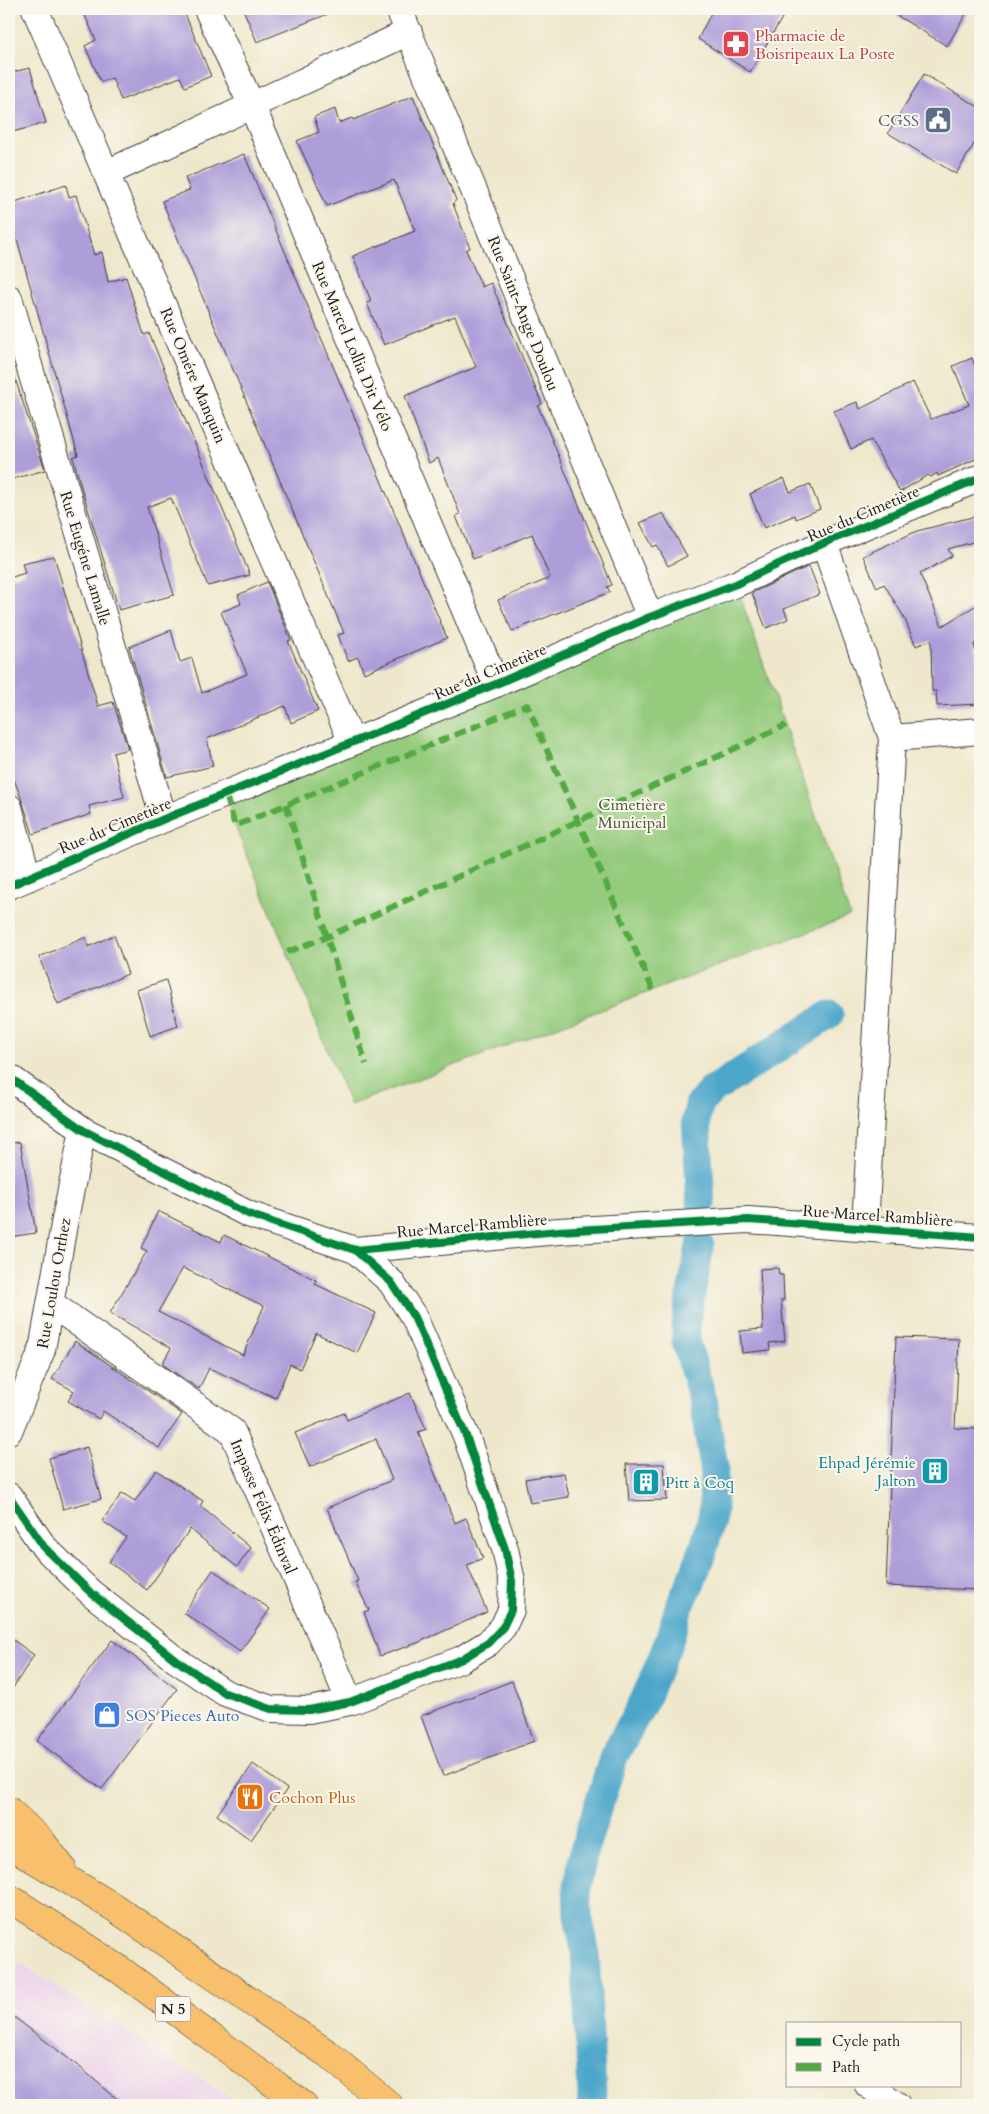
<svg xmlns="http://www.w3.org/2000/svg" width="989" height="2114" font-family="Cardo,serif">
<style>
.built{fill:#ebd1eb}
.green{fill:#94cb7d;stroke:#58744c}
.lines{fill:none;stroke-linecap:round;stroke-linejoin:round}
.canal{stroke:#4ca6ca;stroke-width:29}
.building{fill:#ad9dd9;fill-rule:evenodd}
.minor-casing{stroke:#3c3a36;stroke-width:28}
.highway-casing{stroke:#3c3a36;stroke-width:29}
.minor{stroke:#fff;stroke-width:26}
.highway{stroke:#f8bf6c;stroke-width:28}
.quiet{stroke:#52a943;stroke-width:6;stroke-dasharray:12 6;stroke-linecap:butt}
.cycleway-casing{stroke:#fbf7ec;stroke-width:11}
.cycleway{stroke:#00873e;stroke-width:8}
.labels{text-anchor:middle;stroke-width:4;stroke-linejoin:round;paint-order:stroke}
.shield{fill:#fbf7ec;stroke:#5f5e5a;stroke-width:1}
.shield-label{font-size:15px;font-weight:bold;fill:#1c1c1c}
.health-label{font-size:16px;fill:#be3a42;stroke:#fbf7ec;text-anchor:start}
.service-label{font-size:16px;fill:#4e5e75;stroke:#fbf7ec;text-anchor:end}
.street-label{font-size:16px;fill:#1c1c1c;stroke:#fbf7ec}
.park-label{font-size:16px;fill:#46593e;stroke:#fbf7ec}
.culture-label{font-size:16px;fill:#0d838f;stroke:#fbf7ec;text-anchor:end}
.shop-label{font-size:16px;fill:#366cbe;stroke:#fbf7ec;text-anchor:start}
.food-label{font-size:16px;fill:#c56008;stroke:#fbf7ec;text-anchor:start}
</style>
<rect width="100%" height="100%" fill="#fbf7ec"/>
<filter id="ink" filterUnits="userSpaceOnUse"><feTurbulence type="fractalNoise" baseFrequency=".02" numOctaves="2"/><feDisplacementMap in="SourceGraphic" scale="10" xChannelSelector="R" yChannelSelector="G"/><feConvolveMatrix kernelMatrix="1 2 1 2 8 2 1 2 1" color-interpolation-filters="sRGB"/></filter>
<filter id="wash" filterUnits="userSpaceOnUse"><feTurbulence type="fractalNoise" baseFrequency=".0096" numOctaves="4" result="noise"/><feDisplacementMap in="SourceGraphic" scale="20" xChannelSelector="R" yChannelSelector="G"/><feGaussianBlur stdDeviation="1.12" result="paint"/><feColorMatrix in="noise" values="0 0 0 0 0 0 0 0 0 0 0 0 0 0 0 0 0 1.4 0 .05"/><feComposite in="paint" operator="in"/></filter>
<g filter="url(#wash)">
<rect width="100%" height="100%" fill="#eee7cb"/>
<path class="built" d="M 9,1956 L 241,2105 L 9,2105 Z"/>
<path class="green" d="M 736,584 L 850,916 L 350,1105 L 235,826 L 226,795 Z"/>
<g class="lines">
<path class="canal" d="M 701,1204 L 696,1120 L 699,1105 L 710,1092 L 829,1015
M 591,2105 L 592,2095 L 585,1949 L 578,1916 L 577,1886 L 584,1850 L 614,1756 L 644,1701 L 669,1641 L 679,1607 L 691,1582 L 704,1547 L 713,1513 L 714,1467 L 703,1400 L 686,1342 L 686,1321 L 700,1246"/>
</g>
<g id="blocks">
<path class="building" d="M 82,9 L 183,9 L 211,76 L 185,87 L 180,77 L 121,100 L 112,78 L 101,82 L 85,46 L 96,40 Z
M 243,9 L 337,9 L 338,10 L 257,42 Z
M 713,9 L 767,9 L 782,18 L 750,72 L 698,39 Z
M 886,9 L 969,9 L 947,46 Z
M 30,68 L 46,123 L 9,133 L 9,73 Z
M 924,74 L 980,108 L 980,134 L 956,174 L 888,133 Z
M 413,96 L 456,200 L 453,204 L 470,248 L 466,250 L 482,287 L 491,283 L 542,404 L 538,406 L 612,585 L 607,587 L 610,592 L 512,631 L 498,600 L 550,578 L 532,534 L 473,559 L 456,516 L 460,514 L 438,458 L 429,463 L 405,396 L 476,367 L 455,316 L 384,345 L 367,303 L 371,301 L 353,256 L 415,231 L 394,180 L 327,206 L 297,141 L 319,132 L 314,117 L 335,109 L 339,123 L 352,118 L 353,120 Z
M 244,154 L 447,638 L 364,673 L 358,657 L 348,661 L 338,635 L 344,633 L 162,201 L 190,190 L 185,178 Z
M 66,185 L 69,197 L 76,195 L 94,255 L 102,252 L 108,282 L 126,277 L 144,335 L 149,333 L 250,575 L 208,586 L 171,498 L 147,507 L 174,595 L 119,610 L 80,483 L 73,457 L 78,455 L 9,211 L 9,204 Z
M 972,358 L 980,379 L 980,457 L 938,476 L 937,473 L 931,477 L 928,475 L 900,492 L 871,440 L 851,449 L 834,411 L 857,402 L 860,409 L 913,382 L 931,419 L 969,405 L 953,366 Z
M 12,369 L 45,470 L 9,480 L 9,370 Z
M 784,478 L 790,492 L 810,484 L 820,509 L 796,519 L 795,515 L 764,528 L 750,494 Z
M 663,513 L 687,556 L 668,566 L 657,545 L 653,547 L 640,523 Z
M 980,515 L 980,540 L 948,549 L 952,556 L 920,574 L 942,626 L 980,603 L 980,640 L 974,644 L 980,675 L 980,704 L 937,706 L 936,691 L 932,691 L 931,640 L 916,646 L 904,617 L 884,584 L 877,588 L 863,556 L 917,531 Z
M 54,556 L 98,706 L 113,702 L 128,749 L 113,753 L 124,797 L 89,806 L 91,814 L 33,834 L 23,803 L 9,766 L 9,578 L 25,573 L 22,563 Z
M 809,566 L 820,594 L 784,609 L 788,619 L 766,628 L 752,593 Z
M 267,582 L 291,640 L 288,641 L 318,711 L 291,723 L 285,706 L 207,739 L 213,766 L 167,777 L 129,647 L 171,630 L 180,662 L 192,658 L 202,693 L 247,674 L 221,612 L 241,604 L 238,595 Z
M 114,935 L 128,974 L 58,1004 L 39,957 L 86,937 L 88,947 Z
M 166,980 L 178,1026 L 150,1036 L 137,990 Z
M 20,1142 L 36,1233 L 9,1237 L 9,1143 Z
M 158,1211 L 221,1242 L 224,1235 L 316,1280 L 315,1284 L 376,1313 L 357,1353 L 316,1333 L 300,1369 L 290,1364 L 276,1398 L 209,1368 L 199,1389 L 162,1364 L 171,1348 L 110,1313 L 147,1251 L 141,1248 ZM 183,1268 L 264,1306 L 243,1355 L 158,1312 Z
M 778,1268 L 779,1275 L 783,1275 L 784,1300 L 781,1300 L 785,1341 L 769,1343 L 770,1350 L 742,1353 L 740,1331 L 763,1329 L 760,1269 Z
M 896,1337 L 959,1339 L 955,1428 L 980,1429 L 980,1590 L 886,1586 Z
M 75,1341 L 182,1414 L 159,1448 L 103,1411 L 99,1419 L 68,1401 L 74,1391 L 52,1379 Z
M 410,1393 L 426,1429 L 418,1432 L 455,1523 L 466,1518 L 483,1558 L 467,1565 L 487,1612 L 417,1643 L 380,1656 L 364,1612 L 369,1610 L 355,1582 L 358,1581 L 327,1508 L 392,1480 L 376,1439 L 310,1467 L 295,1433 L 344,1413 L 347,1420 Z
M 87,1447 L 101,1499 L 63,1509 L 49,1458 Z
M 626,1464 L 664,1464 L 667,1500 L 629,1501 Z
M 156,1470 L 203,1501 L 200,1506 L 251,1548 L 237,1567 L 190,1529 L 147,1590 L 109,1562 L 126,1537 L 102,1521 L 122,1493 L 135,1501 Z
M 564,1473 L 569,1497 L 530,1503 L 525,1479 Z
M 213,1570 L 270,1609 L 240,1652 L 184,1613 Z
M 9,1637 L 34,1655 L 9,1694 Z
M 112,1640 L 177,1689 L 102,1789 L 37,1741 Z
M 512,1681 L 534,1741 L 443,1776 L 421,1716 Z
M 253,1764 L 287,1789 L 251,1840 L 217,1815 Z
M 9,2013 L 82,2069 L 124,2105 L 9,2105 Z"/>
</g>
</g>
<g filter="url(#ink)">
<use href="#blocks" fill-opacity="0" stroke="#3c3a36" stroke-width="1"/>
<g class="lines">
<g class="minor-casing">
<path id="minor" d="M 35,9 L 352,742
M 207,9 L 252,106 L 496,684
M 399,9 L 650,617
M 107,173 L 409,32
M 9,298 L 164,819
M 824,543 L 892,738 L 865,1227
M 892,738 L 980,731
M 9,807 L 28,878
M 9,886 L 164,819 L 496,684 L 650,617 L 736,584 L 824,543 L 980,478
M 9,1077 L 83,1130 L 248,1214 L 355,1250 L 559,1231 L 748,1220 L 980,1237
M 50,1303 L 232,1431 L 350,1702
M 9,1431 L 42,1350 L 65,1219 L 83,1130
M 9,1496 L 44,1547 L 90,1592 L 176,1660 L 225,1693 L 271,1709 L 309,1710 L 350,1702 L 462,1659 L 488,1643 L 503,1627 L 511,1610 L 512,1581 L 505,1549 L 466,1436 L 414,1317 L 391,1282 L 355,1250
M 868,2085 L 897,2105"/>
</g>
<g class="highway-casing">
<path id="highway" d="M 9,1811 L 41,1841 L 62,1868
M 9,1844 L 115,1908 L 300,2035 L 328,2054 L 389,2105
M 9,1898 L 116,1967 L 303,2105"/>
</g>
<use href="#minor" class="minor"/>
<use href="#highway" class="highway"/>
<path class="quiet" d="M 226,795 L 235,826 L 527,705 L 653,990
M 286,804 L 366,1064
M 287,952 L 327,937 L 786,725"/>
<g class="cycleway-casing">
<path id="cycleway" d="M 9,886 L 164,819 L 496,684 L 650,617 L 736,584 L 824,543 L 980,478
M 9,1077 L 83,1130 L 248,1214 L 355,1250 L 559,1231 L 748,1220 L 980,1237
M 9,1496 L 44,1547 L 90,1592 L 176,1660 L 225,1693 L 271,1709 L 309,1710 L 350,1702 L 462,1659 L 488,1643 L 503,1627 L 511,1610 L 512,1581 L 505,1549 L 466,1436 L 414,1317 L 391,1282 L 355,1250"/>
</g>
<use href="#cycleway" class="cycleway"/>
</g>
</g>
<defs>
<g id="pharmacy-square" transform="scale(1.4375)"><rect x="-9" y="-9" width="18" height="18" rx="4" fill="#e0444e" stroke="#fbf7ec"/><path d="M-2-6h4v4h4v4h-4v4h-4v-4h-4v-4h4Z" fill="#fff"/></g>
<g id="civic-square" transform="scale(1.4375)"><rect x="-9" y="-9" width="18" height="18" rx="4" fill="#5c6f8a" stroke="#fbf7ec"/><path d="M-.6-6.5H3V-4.5H.6V-3L4-1V1h2V6H-6V1h2V-1L-.6-3ZM-1.2 2.5V6h2.4V2.5Z" fill="#fff"/></g>
<g id="building-square" transform="scale(1.4375)"><rect x="-9" y="-9" width="18" height="18" rx="4" fill="#0f9aa8" stroke="#fbf7ec"/><path d="M-4-6H4V6H1V3H-1V6H-4ZM-2.5-4.3h1.7v1.8h-1.7ZM.8-4.3h1.7v1.8H.8ZM-2.5-1h1.7V.8h-1.7ZM.8-1h1.7V.8H.8Z" fill="#fff"/></g>
<g id="shop-square" transform="scale(1.4375)"><rect x="-9" y="-9" width="18" height="18" rx="4" fill="#3f7fe0" stroke="#fbf7ec"/><path d="M-5-2.5h2.3a2.7 3.5 0 0 1 5.4 0H5L5.5 6h-11ZM-1.5-2.5h3a1.5 2.3 0 0 0-3 0Z" fill="#fff"/></g>
<g id="restaurant-square" transform="scale(1.4375)"><rect x="-9" y="-9" width="18" height="18" rx="4" fill="#e8710a" stroke="#fbf7ec"/><path d="M-5-6h1v4h1v-4h1v4h1v-4h1v5L-1.5 .5V6h-2V.5L-5-1ZM5-6V6H3V1.5H1.5Q1.5-4 5-6Z" fill="#fff"/></g>
</defs>
<g fill-rule="evenodd">
<use href="#pharmacy-square" x="736" y="44"/>
<use href="#civic-square" x="938" y="120"/>
<use href="#building-square" x="935" y="1471"/>
<use href="#building-square" x="646" y="1482"/>
<use href="#shop-square" x="107" y="1715"/>
<use href="#restaurant-square" x="250" y="1797"/>
</g>
<g class="labels">
<rect class="shield" x="155.5" y="1996.5" width="35" height="25" rx="4"/>
<g class="shield-label">
<text x="173" y="2014">N 5</text>
</g>
<g class="health-label">
<text x="755" y="41">Pharmacie de<tspan x="755" dy="18">Boisripeaux La Poste</tspan></text>
</g>
<g class="service-label">
<text x="919" y="126">CGSS</text>
</g>
<g class="street-label">
<text transform="translate(524 313) rotate(68)" y="6">Rue Saint-Ange Doulou</text>
<text transform="translate(353 346) rotate(67)" y="6">Rue Marcel Lollia Dit Vélo</text>
<text transform="translate(194 375) rotate(67)" y="6">Rue Omére Manquin</text>
<text transform="translate(863 513) rotate(-23)" y="6">Rue du Cimetière</text>
<text transform="translate(86 558) rotate(73)" y="6">Rue Eugéne Lamalle</text>
<text transform="translate(490 671) rotate(-23)" y="6">Rue du Cimetière</text>
<text transform="translate(115 825) rotate(-23)" y="6">Rue du Cimetière</text>
<text transform="translate(878 1215) rotate(4)" y="6">Rue Marcel Ramblière</text>
<text transform="translate(472 1225) rotate(-5)" y="6">Rue Marcel Ramblière</text>
<text transform="translate(53 1283) rotate(-80)" y="6">Rue Loulou Orthez</text>
<text transform="translate(264 1506) rotate(67)" y="6">Impasse Félix Édinval</text>
</g>
<g class="park-label">
<text x="632" y="810">Cimetière<tspan x="632" dy="18">Municipal</tspan></text>
</g>
<g class="culture-label">
<text x="916" y="1468">Ehpad Jérémie<tspan x="916" dy="18">Jalton</tspan></text>
<text x="665" y="1488" text-anchor="start">Pitt à Coq</text>
</g>
<g class="shop-label">
<text x="126" y="1721">SOS Pieces Auto</text>
</g>
<g class="food-label">
<text x="269" y="1803">Cochon Plus</text>
</g>
</g>
<rect width="989" height="2114" fill="none" stroke="#fbf7ec" stroke-width="30"/>
<rect x="786" y="2022" width="175" height="65" fill="#fbf7ec" stroke="#a29f99"/>
<rect x="796" y="2038" width="25" height="8" fill="#00873e" stroke="#a29f99"/>
<text x="832" y="2046" font-size="15" fill="#1c1c1c">Cycle path</text>
<rect x="796" y="2063" width="25" height="8" fill="#52a943" stroke="#a29f99"/>
<text x="832" y="2072" font-size="15" fill="#1c1c1c">Path</text>
</svg>
